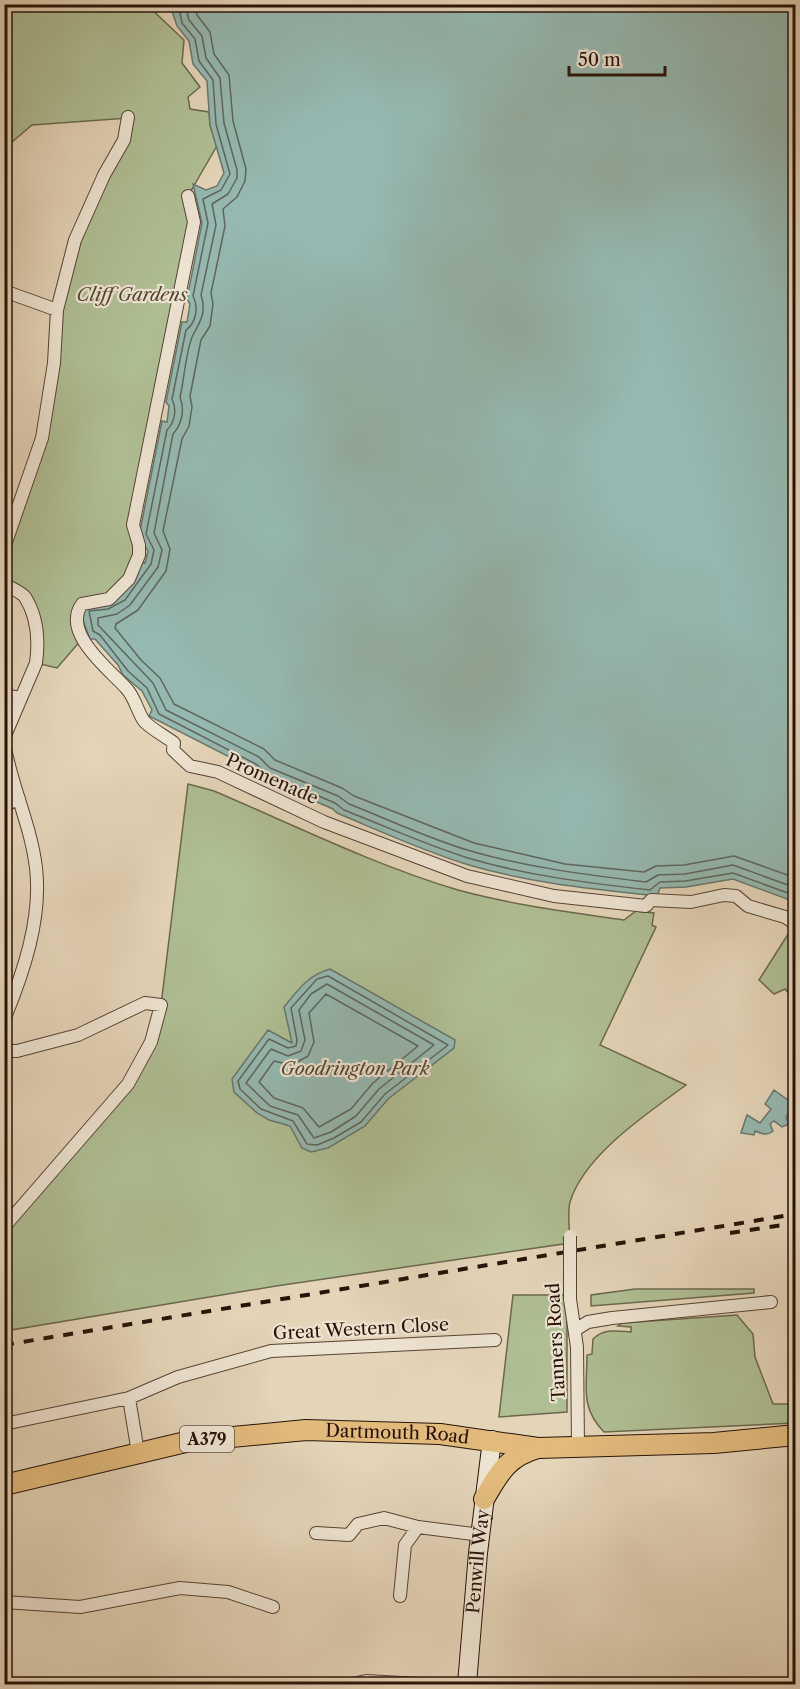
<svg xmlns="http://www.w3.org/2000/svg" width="800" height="1689" font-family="'Libre Caslon Text',serif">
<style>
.green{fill:#afbe93;stroke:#6b684d;stroke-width:1.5}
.water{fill:#95b8b0;stroke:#69766c;stroke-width:1.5}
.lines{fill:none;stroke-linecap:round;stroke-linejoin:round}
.shore{stroke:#5e665c;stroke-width:1.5}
.street-casing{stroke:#564333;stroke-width:14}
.secondary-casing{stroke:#271307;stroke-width:20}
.primary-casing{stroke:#271307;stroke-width:22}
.street{stroke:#ede3d1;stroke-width:12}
.secondary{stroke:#ede3d1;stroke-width:18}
.primary{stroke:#e2ba7c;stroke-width:20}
.rail{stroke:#271307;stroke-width:4;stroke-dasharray:10 10;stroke-linecap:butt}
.street-bridge-casing{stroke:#564333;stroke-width:14;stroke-linecap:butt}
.street-bridge{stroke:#ede3d1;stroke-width:12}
.labels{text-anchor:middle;stroke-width:4.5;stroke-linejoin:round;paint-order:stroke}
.shield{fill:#ede3d1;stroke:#625144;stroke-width:1.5}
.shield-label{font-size:16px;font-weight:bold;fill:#271307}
.park-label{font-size:18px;font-style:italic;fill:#504631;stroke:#ede3d1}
.street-label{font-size:18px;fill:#271307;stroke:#ede3d1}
</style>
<rect width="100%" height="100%" fill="#e4d4b8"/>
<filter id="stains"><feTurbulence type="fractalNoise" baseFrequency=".00333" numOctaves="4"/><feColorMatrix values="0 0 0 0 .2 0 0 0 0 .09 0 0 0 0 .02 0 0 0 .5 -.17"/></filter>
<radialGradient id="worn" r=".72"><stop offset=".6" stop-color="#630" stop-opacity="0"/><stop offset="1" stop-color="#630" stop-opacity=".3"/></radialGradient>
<path class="green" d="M 5,4 L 147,5 L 184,40 L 182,63 L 200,87 L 188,97 L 190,109 L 209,112 L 210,125 L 218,144 L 188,196 L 194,222 L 133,525 L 139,545 L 120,591 L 82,604 L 82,639 L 57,668 L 36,663 L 38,650 L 24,595 L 5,584 L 5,548 L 42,438 L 57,310 L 75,240 L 128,118 L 32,125 L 5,148 Z
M 188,784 L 214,791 C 294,825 374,865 458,890 C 513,905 568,912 624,920 L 636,911 L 654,913 L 652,925 L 656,927 L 600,1045 L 686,1085 C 648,1113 584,1155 570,1202 C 567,1214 570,1231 570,1243 L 276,1286 L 5,1331 L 5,1227 L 128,1084 L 161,1005 Z
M 792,928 L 796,930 L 795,1001 L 785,989 L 774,994 L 759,980 Z
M 635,1289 L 754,1289 L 754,1293 L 591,1306 L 591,1295 Z
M 513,1295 L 567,1295 L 567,1412 L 499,1417 Z
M 737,1315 L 753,1334 L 755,1357 L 773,1404 L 795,1404 L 795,1423 L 604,1432 C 580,1407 587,1388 587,1355 L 592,1354 L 593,1339 C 604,1328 617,1331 631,1332 L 631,1327 L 618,1326 L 622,1323 Z"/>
<path class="water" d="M 170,5 L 795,5 L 795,902 L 733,879 L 686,887 L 660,888 L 657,896 C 593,889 530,883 469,865 C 423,851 380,831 337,813 L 333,809 L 264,779 L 253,769 L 149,716 L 152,710 L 142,691 L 123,675 L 118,665 L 95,639 L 90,639 L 82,618 L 85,606 L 106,603 L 140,562 L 145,563 L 148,551 L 139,536 L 162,421 L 167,422 L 169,406 L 166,402 L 182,322 L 187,322 L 190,304 L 187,299 L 202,223 L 193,184 L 206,190 L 217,186 L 224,173 L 210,125 L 207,81 L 193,64 L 189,41 L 177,26 Z
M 330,969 L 455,1040 L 454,1048 L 388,1099 L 365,1126 L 328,1148 L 311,1152 L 302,1148 L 290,1126 L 269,1120 L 257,1113 L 234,1092 L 232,1079 L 268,1030 L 292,1043 L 284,1007 C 298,990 308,975 330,969 Z
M 774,1090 L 792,1103 L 786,1118 L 789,1124 L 782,1127 L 774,1121 L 770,1124 L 773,1131 C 767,1136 762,1134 755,1131 L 754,1135 L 741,1133 L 747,1115 L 760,1123 L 771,1109 L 765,1104 Z"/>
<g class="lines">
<path class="shore" d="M 178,4 L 182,23 L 195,39 L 199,61 L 213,80 L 216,124 L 230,174 L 221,190 L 203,199 L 208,223 L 193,296 C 199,307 196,323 186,330 L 172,399 C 177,409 175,422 167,430 L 146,534 L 154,550 L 151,564 L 125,600 L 108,609 L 89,611 L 93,631 L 100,635 L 128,671 L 147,688 L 159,714 L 256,764 L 267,774 L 335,803 L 344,810 C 385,826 426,845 468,858 C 528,876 589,883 650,890 L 660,882 L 685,881 L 733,873 L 796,896
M 185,4 L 189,20 L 202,36 L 206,58 L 220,78 L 224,123 L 237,170 L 237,178 L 228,194 L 212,204 L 216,225 L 201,295 C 207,312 200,322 193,335 C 186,349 184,381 180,397 C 185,410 182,424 173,434 L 154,533 L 162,550 L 158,567 L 130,605 L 117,614 L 98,618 L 98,625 L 153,683 L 166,710 L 259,757 L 270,768 L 338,796 L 349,804 C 390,820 431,840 474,852 C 531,868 588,875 646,882 L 658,875 L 685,874 L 733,865 L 796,888
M 195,4 L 197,15 L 210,32 L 214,54 L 229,75 L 233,121 L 246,169 L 245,181 L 237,197 L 223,209 L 225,226 L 211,293 L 213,304 L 210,326 L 201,340 L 190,396 L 192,407 L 189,426 L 182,439 L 163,531 L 170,549 L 166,571 L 138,610 L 116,624 L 115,628 L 141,660 L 160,678 L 174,704 L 264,749 L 275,760 L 342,788 L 354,796 L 474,843 L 565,864 L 644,872 L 656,866 L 684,865 L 734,856 L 796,878
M 328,976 L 448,1045 L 385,1094 L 361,1122 L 334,1138 L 317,1145 L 307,1144 L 293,1121 L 261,1109 L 240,1089 L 238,1081 L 269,1039 L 288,1048 L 296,1046 L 297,1040 L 291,1008 L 317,979 Z
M 327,984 L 434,1045 L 379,1089 L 356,1116 L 331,1132 L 314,1138 L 298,1115 L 270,1106 L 246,1083 L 271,1049 L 288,1056 L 301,1051 L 305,1040 L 299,1010 L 311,994 Z
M 326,994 L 418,1046 L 373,1083 L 351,1109 L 319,1127 L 303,1108 L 274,1098 L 259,1082 L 274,1061 L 292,1065 L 308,1056 L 314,1042 L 309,1013 Z"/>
<g class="street-casing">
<path id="street" d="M 188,196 L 194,222 L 133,525 L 139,545 L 139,555 L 129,579 L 109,599 L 82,604 C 61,633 110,670 126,688 C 135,697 137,711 144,721 C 151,729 165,736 174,743 L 173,750 L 190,766 L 218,772 L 324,822 L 467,876 L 554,896 L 646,906 L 651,900 L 691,902 L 724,895 L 736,896 L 748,906 L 785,917 L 796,924
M 4,291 L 57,310
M 4,548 L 42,438 L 54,363 L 57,310 L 75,240 L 104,175 L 124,140 L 128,117
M 4,584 C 11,588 21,592 25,597 C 37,616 39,641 36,663 L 4,738
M 4,695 L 20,698
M 4,743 C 11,785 31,825 36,868 C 42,919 23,974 4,1020
M 4,805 L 19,799
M 4,1051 L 17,1051 L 78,1035 L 145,1003 L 161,1005 L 151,1042 L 128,1084 L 4,1227
M 570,1299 L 577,1347 L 578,1446
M 575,1330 L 588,1322 L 612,1318 L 771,1302
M 129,1398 L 138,1453
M 4,1424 L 129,1398 L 178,1377 L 271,1351 L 495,1340
M 316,1533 L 349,1535 L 358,1524 L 384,1518 L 418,1527 L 481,1535
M 400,1596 L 405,1545 L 418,1527
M 4,1602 L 80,1607 L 180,1588 L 228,1592 L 273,1607
M 352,1684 L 366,1681 L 419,1684"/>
</g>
<g class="secondary-casing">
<g id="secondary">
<path id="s1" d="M 467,1684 L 478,1553 L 492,1440"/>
</g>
</g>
<g class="primary-casing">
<g id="primary">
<path id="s2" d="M 4,1485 L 190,1441 L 306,1430 L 440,1434 L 538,1448 L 714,1443 L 796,1435"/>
<path d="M 484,1499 C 500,1472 507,1457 538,1448"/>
</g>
</g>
<use href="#street" class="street"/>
<use href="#secondary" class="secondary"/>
<use href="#primary" class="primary"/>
<path class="rail" d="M 730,1233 L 796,1223
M 4,1345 L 796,1214"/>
<g class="street-bridge-casing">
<path id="street-bridge" d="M 570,1236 L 570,1299"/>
</g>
<use href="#street-bridge" class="street-bridge"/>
</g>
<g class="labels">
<rect class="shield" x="180" y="1426" width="54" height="26" rx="4.5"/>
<g class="shield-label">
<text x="207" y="1445">A379</text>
</g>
<g class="park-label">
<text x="132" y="301">Cliff Gardens</text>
<text x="355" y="1075">Goodrington Park</text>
</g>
<g class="street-label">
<text transform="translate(272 779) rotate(24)" y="6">Promenade</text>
<text transform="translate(361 1329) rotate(-3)" y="6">Great Western Close</text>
<text transform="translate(556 1342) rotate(-93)" y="6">Tanners Road</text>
<text dy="6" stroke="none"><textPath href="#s2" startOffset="399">Dartmouth Road</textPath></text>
<text dy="6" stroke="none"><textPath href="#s1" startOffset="123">Penwill Way</textPath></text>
</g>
</g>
<rect width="800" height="1689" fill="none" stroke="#e4d4b8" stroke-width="24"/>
<rect x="6" y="6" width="788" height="1677" fill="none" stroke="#271307" stroke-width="3"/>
<rect x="12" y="12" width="776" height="1665" fill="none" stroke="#271307" stroke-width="1.5"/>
<path d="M569 66v9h96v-9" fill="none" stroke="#271307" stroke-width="3"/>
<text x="578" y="66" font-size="18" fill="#271307" stroke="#ede3d1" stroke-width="4.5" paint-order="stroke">50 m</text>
<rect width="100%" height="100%" filter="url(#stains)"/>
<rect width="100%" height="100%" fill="url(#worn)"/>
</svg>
